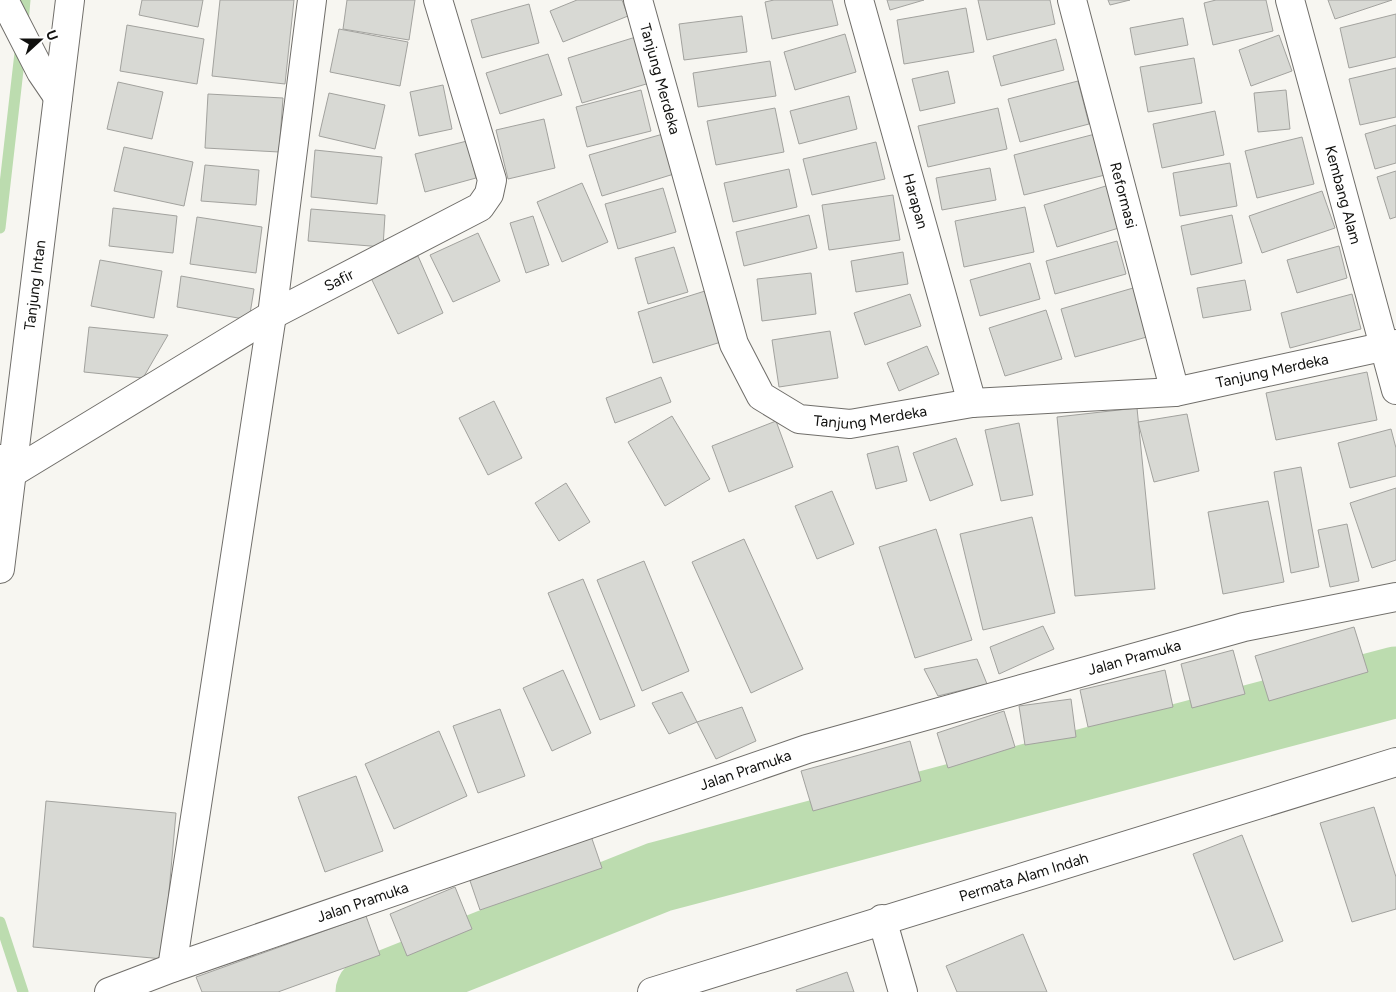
<svg xmlns="http://www.w3.org/2000/svg" width="1396" height="992" font-family="Figtree,sans-serif">
<style>
.lines{fill:none;stroke-linecap:round;stroke-linejoin:round}
.stream{stroke:#bcdcaf;stroke-width:11}
.river{stroke:#bcdcaf;stroke-width:71}
.building{fill:#d8d9d4;stroke:#a2a29e}
.minor-casing{stroke:#706e6a;stroke-width:30}
.minor{stroke:#fff;stroke-width:28}
.labels{text-anchor:middle;stroke-width:4.5;stroke-linejoin:round;paint-order:stroke}
.street-label{font-size:15px;fill:#10100e;stroke:#fff}
</style>
<rect width="100%" height="100%" fill="#f7f6f1"/>
<g class="lines">
<path class="stream" d="M 23,23 L 25,0
M 0,228 L 21,44
M 0,922 L 23,992"/>
<path class="river" d="M 371,992 L 659,877 L 1396,682"/>
</g>
<path class="building" d="M 142,0 L 203,0 L 198,27 L 139,15 Z
M 220,0 L 294,0 L 285,84 L 212,76 Z
M 347,0 L 415,0 L 409,40 L 343,29 Z
M 577,0 L 622,0 L 628,16 L 563,42 L 550,11 Z
M 774,0 L 832,0 L 838,25 L 772,39 L 765,2 Z
M 887,0 L 924,0 L 890,10 Z
M 978,0 L 1050,0 L 1055,24 L 987,40 Z
M 1108,0 L 1130,0 L 1110,5 Z
M 1216,0 L 1266,0 L 1273,31 L 1213,45 L 1204,3 Z
M 1328,0 L 1392,0 L 1335,19 Z
M 529,4 L 539,43 L 482,58 L 471,20 Z
M 966,8 L 974,52 L 904,64 L 897,20 Z
M 1396,14 L 1396,57 L 1349,68 L 1340,28 Z
M 742,16 L 747,52 L 684,60 L 679,24 Z
M 1183,18 L 1188,45 L 1135,55 L 1130,28 Z
M 127,25 L 204,39 L 197,84 L 120,71 Z
M 339,29 L 408,42 L 400,86 L 330,72 Z
M 845,34 L 856,72 L 795,90 L 784,52 Z
M 1279,35 L 1292,71 L 1251,86 L 1239,50 Z
M 639,36 L 653,82 L 582,103 L 568,58 Z
M 1056,39 L 1064,70 L 1001,86 L 993,56 Z
M 548,54 L 562,95 L 500,114 L 486,73 Z
M 1194,58 L 1202,103 L 1148,112 L 1140,67 Z
M 770,61 L 776,96 L 698,107 L 693,73 Z
M 1396,68 L 1396,117 L 1360,125 L 1349,79 Z
M 948,71 L 955,103 L 920,111 L 912,79 Z
M 1078,81 L 1089,124 L 1020,142 L 1008,99 Z
M 118,82 L 163,92 L 152,139 L 107,129 Z
M 443,85 L 452,129 L 419,136 L 410,92 Z
M 641,90 L 651,131 L 587,147 L 576,107 Z
M 1286,90 L 1290,129 L 1258,132 L 1254,93 Z
M 329,93 L 385,105 L 375,149 L 319,136 Z
M 208,94 L 283,98 L 279,152 L 205,148 Z
M 849,96 L 857,129 L 799,144 L 790,111 Z
M 775,108 L 784,152 L 716,165 L 707,121 Z
M 998,108 L 1007,149 L 928,167 L 918,126 Z
M 1215,111 L 1224,155 L 1162,168 L 1153,124 Z
M 544,119 L 555,168 L 508,179 L 496,130 Z
M 1396,125 L 1396,163 L 1375,169 L 1365,134 Z
M 1099,133 L 1109,174 L 1024,195 L 1014,155 Z
M 663,134 L 674,174 L 602,196 L 589,155 Z
M 1302,137 L 1314,184 L 1257,198 L 1245,151 Z
M 467,141 L 476,178 L 425,192 L 415,154 Z
M 876,142 L 885,179 L 812,195 L 803,159 Z
M 124,147 L 193,162 L 184,206 L 114,191 Z
M 315,150 L 382,157 L 377,204 L 311,197 Z
M 1230,163 L 1237,206 L 1180,216 L 1173,173 Z
M 205,165 L 259,170 L 256,205 L 201,201 Z
M 990,168 L 996,200 L 942,210 L 936,178 Z
M 789,169 L 797,207 L 733,222 L 724,183 Z
M 1396,171 L 1396,217 L 1390,219 L 1377,177 Z
M 582,183 L 608,242 L 562,262 L 537,202 Z
M 1109,185 L 1122,227 L 1057,247 L 1044,205 Z
M 663,188 L 676,232 L 618,249 L 605,204 Z
M 1322,191 L 1335,228 L 1262,253 L 1249,216 Z
M 893,195 L 900,240 L 829,250 L 822,205 Z
M 1025,207 L 1034,252 L 964,267 L 955,221 Z
M 113,208 L 177,216 L 173,253 L 109,246 Z
M 311,209 L 385,215 L 383,247 L 308,241 Z
M 809,215 L 817,248 L 744,266 L 736,232 Z
M 1232,215 L 1242,263 L 1191,275 L 1181,226 Z
M 533,216 L 549,265 L 526,273 L 510,223 Z
M 197,217 L 262,227 L 256,273 L 190,264 Z
M 478,233 L 500,281 L 453,302 L 430,255 Z
M 1117,241 L 1126,274 L 1055,294 L 1046,261 Z
M 1339,246 L 1347,278 L 1297,293 L 1287,260 Z
M 674,247 L 688,292 L 648,304 L 635,258 Z
M 903,252 L 908,284 L 856,292 L 851,261 Z
M 418,256 L 443,313 L 398,334 L 371,278 Z
M 100,260 L 162,271 L 154,318 L 91,306 Z
M 1030,263 L 1040,299 L 980,316 L 970,280 Z
M 811,273 L 816,314 L 762,321 L 757,279 Z
M 181,276 L 254,289 L 249,320 L 177,307 Z
M 1245,280 L 1251,310 L 1203,318 L 1197,288 Z
M 1140,286 L 1154,335 L 1075,357 L 1061,309 Z
M 705,291 L 721,342 L 653,363 L 638,312 Z
M 910,294 L 921,326 L 865,345 L 854,313 Z
M 1352,294 L 1361,329 L 1290,348 L 1281,313 Z
M 1046,310 L 1062,359 L 1005,376 L 989,328 Z
M 89,327 L 168,335 L 143,378 L 84,372 Z
M 830,331 L 838,378 L 779,387 L 772,340 Z
M 927,346 L 939,374 L 899,391 L 887,363 Z
M 1367,372 L 1377,420 L 1276,440 L 1266,393 Z
M 661,377 L 671,402 L 615,423 L 606,398 Z
M 494,401 L 522,458 L 488,475 L 459,418 Z
M 1137,408 L 1155,589 L 1075,596 L 1057,417 Z
M 1187,414 L 1199,471 L 1154,482 L 1138,422 Z
M 672,416 L 710,479 L 665,506 L 628,442 Z
M 776,421 L 793,467 L 729,492 L 712,446 Z
M 1019,423 L 1033,495 L 1001,501 L 985,430 Z
M 1391,429 L 1396,448 L 1396,476 L 1350,488 L 1338,443 Z
M 956,438 L 973,485 L 930,501 L 913,453 Z
M 898,446 L 907,481 L 876,489 L 867,454 Z
M 1301,467 L 1319,567 L 1291,573 L 1274,472 Z
M 566,483 L 590,522 L 559,541 L 535,503 Z
M 1396,488 L 1396,560 L 1372,568 L 1350,503 Z
M 832,491 L 854,544 L 817,559 L 795,506 Z
M 1268,501 L 1284,582 L 1223,594 L 1208,512 Z
M 1032,517 L 1055,613 L 983,630 L 960,534 Z
M 1347,524 L 1359,581 L 1330,587 L 1318,530 Z
M 936,529 L 972,640 L 915,658 L 879,547 Z
M 744,539 L 803,669 L 751,693 L 692,562 Z
M 644,561 L 689,671 L 642,691 L 597,580 Z
M 583,579 L 635,706 L 600,720 L 548,593 Z
M 1043,626 L 1054,649 L 999,674 L 990,647 Z
M 1354,627 L 1368,672 L 1269,701 L 1255,656 Z
M 1233,650 L 1245,694 L 1192,708 L 1181,664 Z
M 977,659 L 987,684 L 938,696 L 924,669 Z
M 563,670 L 591,733 L 552,751 L 523,688 Z
M 1165,670 L 1173,707 L 1088,727 L 1080,690 Z
M 682,692 L 697,722 L 669,734 L 652,703 Z
M 1071,699 L 1076,737 L 1025,745 L 1019,706 Z
M 742,707 L 756,741 L 716,759 L 697,722 Z
M 500,709 L 525,776 L 478,793 L 453,726 Z
M 1004,711 L 1015,747 L 948,768 L 937,733 Z
M 439,731 L 467,796 L 394,829 L 365,764 Z
M 910,741 L 921,781 L 813,811 L 801,771 Z
M 356,776 L 383,851 L 325,872 L 298,797 Z
M 46,801 L 176,813 L 163,959 L 33,947 Z
M 1374,807 L 1396,877 L 1396,909 L 1352,922 L 1320,823 Z
M 590,833 L 602,868 L 480,910 L 468,875 Z
M 1242,835 L 1283,941 L 1234,960 L 1193,854 Z
M 455,887 L 472,929 L 407,956 L 390,914 Z
M 366,916 L 380,955 L 278,992 L 202,992 L 196,977 Z
M 1023,934 L 1047,992 L 957,992 L 946,966 Z
M 847,972 L 854,992 L 797,992 L 796,990 Z"/>
<g class="lines">
<g class="minor-casing">
<g id="minor">
<path d="M 4,0 L 41,72 L 58,97"/>
<path id="s1" d="M 638,0 L 734,344 L 761,396 L 799,419 L 850,424 L 972,403 L 1175,392 L 1396,344"/>
<path id="s2" d="M 859,0 L 972,403"/>
<path id="s3" d="M 1072,0 L 1175,392"/>
<path id="s4" d="M 1290,0 L 1396,390"/>
<path id="s5" d="M 0,459 L 12,473 L 272,315 L 480,207 L 489,194 L 492,180 L 438,0"/>
<path id="s6" d="M 0,569 L 70,0"/>
<path d="M 882,919 L 903,992"/>
<path d="M 172,968 L 272,315 L 312,0"/>
<path id="s7" d="M 109,992 L 172,968 L 807,749 L 1244,627 L 1396,597"/>
<path id="s8" d="M 652,992 L 1396,762"/>
</g>
</g>
<use href="#minor" class="minor"/>
</g>
<g class="labels">
<g class="street-label">
<text dy="5" stroke="none"><textPath href="#s1" startOffset="82">Tanjung Merdeka</textPath></text>
<text dy="5" stroke="none"><textPath href="#s4" startOffset="202">Kembang Alam</textPath></text>
<text dy="5" stroke="none"><textPath href="#s3" startOffset="202">Reformasi</textPath></text>
<text dy="5" stroke="none"><textPath href="#s2" startOffset="209">Harapan</textPath></text>
<text dy="5" stroke="none"><textPath href="#s5" startOffset="398">Safir</textPath></text>
<text dy="5" stroke="none"><textPath href="#s6" startOffset="286">Tanjung Intan</textPath></text>
<text dy="5" stroke="none"><textPath href="#s1" startOffset="938">Tanjung Merdeka</textPath></text>
<text dy="5" stroke="none"><textPath href="#s1" startOffset="532">Tanjung Merdeka</textPath></text>
<text dy="5" stroke="none"><textPath href="#s7" startOffset="1079">Jalan Pramuka</textPath></text>
<text dy="5" stroke="none"><textPath href="#s7" startOffset="674">Jalan Pramuka</textPath></text>
<text dy="5" stroke="none"><textPath href="#s8" startOffset="389">Permata Alam Indah</textPath></text>
<text dy="5" stroke="none"><textPath href="#s7" startOffset="269">Jalan Pramuka</textPath></text>
</g>
</g>
<g transform="translate(40 40) rotate(69)" stroke="#ffffff" stroke-width="4" paint-order="stroke">
<path d="M0-4L9 19L0 12L-9 19Z" fill="#10100e"/>
<text y="-8" font-size="14" font-weight="bold" text-anchor="middle" fill="#10100e">U</text>
</g>
</svg>
